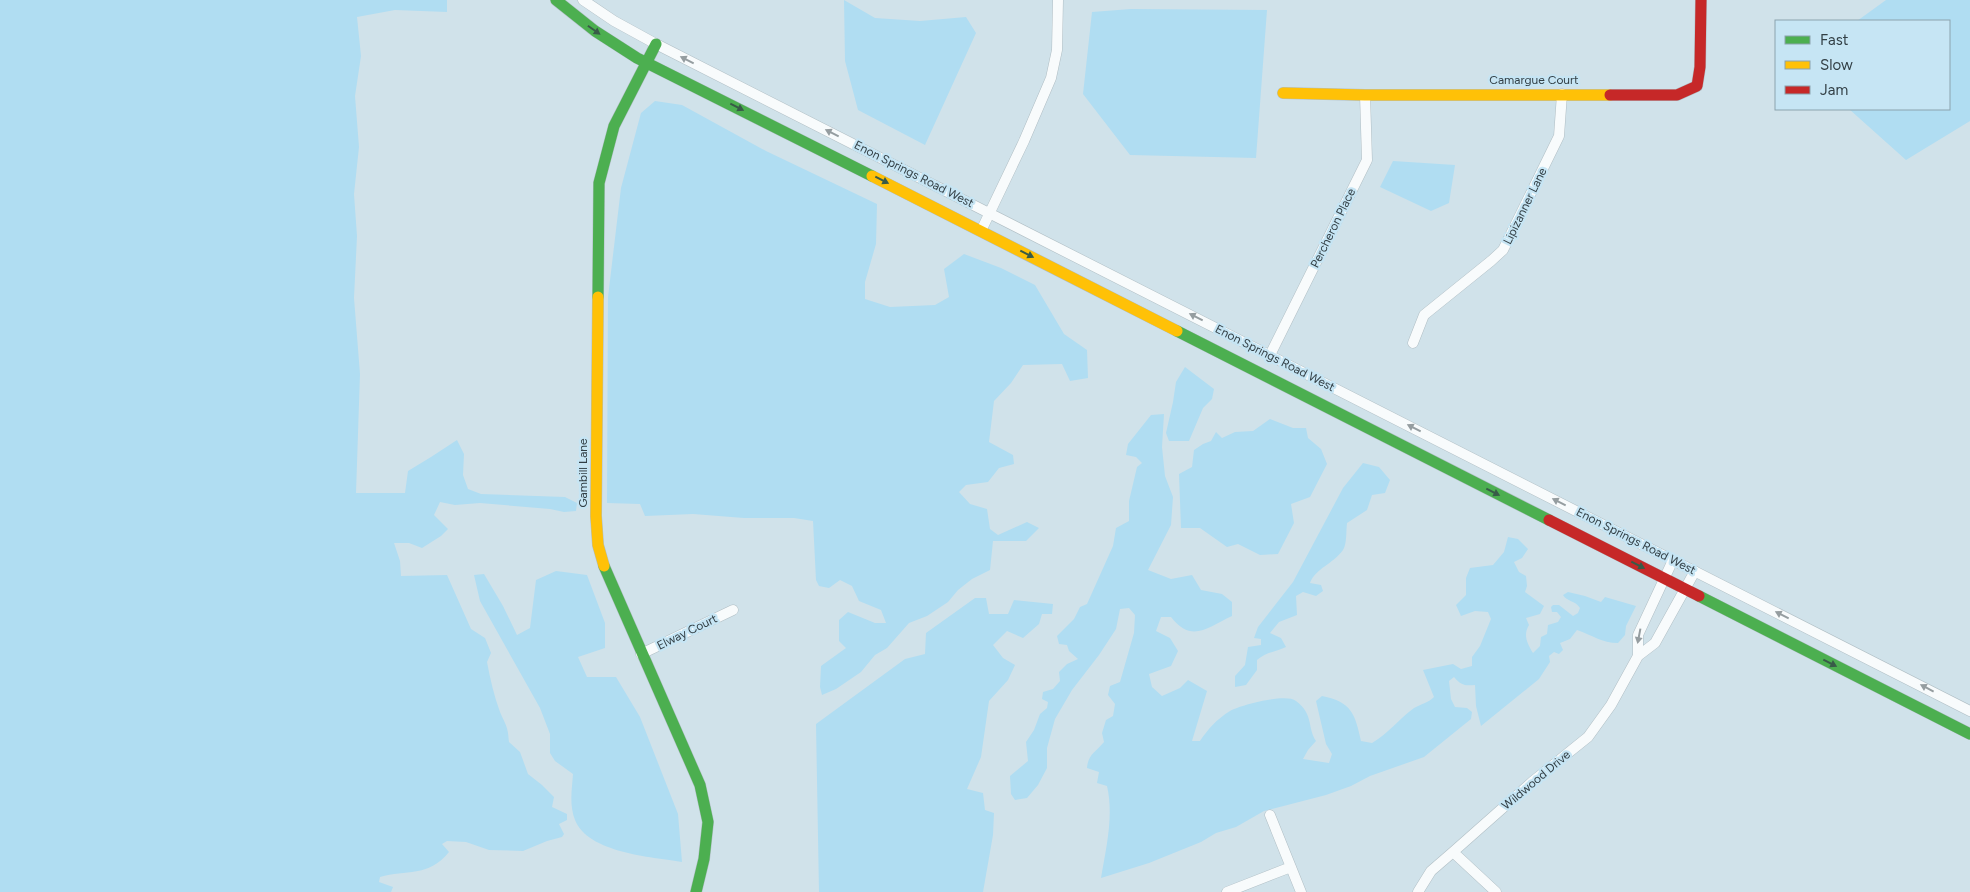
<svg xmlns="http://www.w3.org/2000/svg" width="1970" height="892" font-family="Figtree,sans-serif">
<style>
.green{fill:#b0ddf2}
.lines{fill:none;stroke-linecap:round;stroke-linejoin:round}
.street-casing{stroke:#b0bec4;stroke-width:11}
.fast-casing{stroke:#b0bec4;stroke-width:12}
.slow-casing{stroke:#b0bec4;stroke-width:12}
.jam-casing{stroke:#b0bec4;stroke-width:12}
.street{stroke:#f8fbfc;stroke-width:10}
.fast{stroke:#4caf50;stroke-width:11}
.slow{stroke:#ffc107;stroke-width:11}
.jam{stroke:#c62828;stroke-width:11}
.oneway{fill:#385b48}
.oneway2{fill:#959da0}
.labels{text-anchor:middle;stroke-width:4.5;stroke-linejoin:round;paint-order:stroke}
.street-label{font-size:12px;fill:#323f45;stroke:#c6e5f4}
</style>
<rect width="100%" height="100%" fill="#d0e2ea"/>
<path class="green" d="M 0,0 L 447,0 L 447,12 L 395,10 L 357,17 L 361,56 L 355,96 L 359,147 L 354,194 L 357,236 L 354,298 L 360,374 L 356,493 L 405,493 L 408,471 L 431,457 L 457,440 L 464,454 L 463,475 L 468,489 L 481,494 L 565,497 L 577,503 L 576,511 L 564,512 L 550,509 L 480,503 L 455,505 L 440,502 L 434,515 L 448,529 L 441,536 L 422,548 L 409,543 L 394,543 L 400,561 L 401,576 L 447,575 L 471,629 L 485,638 L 491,653 L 487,662 C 490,678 494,696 500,712 C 506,726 508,726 509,742 L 520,752 L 528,774 L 542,785 L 554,797 L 552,807 L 567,814 L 567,820 L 559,824 L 564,834 L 562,837 L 547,841 L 523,851 L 489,850 L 466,842 L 447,841 L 442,844 L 449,852 C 428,878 406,869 380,877 L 379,882 L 393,887 L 391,892 L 0,892 Z
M 844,0 L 875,18 L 920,21 L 966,17 L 976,33 L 925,145 L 858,110 L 845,61 Z
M 1886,0 L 1970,0 L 1970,121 L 1906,160 L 1849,109 L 1949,109 L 1949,21 L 1857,21 Z
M 1131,9 L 1267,10 L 1256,158 L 1130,155 L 1083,94 L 1092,12 Z
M 655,101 L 682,105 L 766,151 L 877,204 L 876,244 L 865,282 L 865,299 L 890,307 L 935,305 L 949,297 L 944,269 L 964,254 L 1001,268 L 1035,285 L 1064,334 L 1087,350 L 1088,378 L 1070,381 L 1062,364 L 1023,365 L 1011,383 L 994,401 L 989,442 L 1013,455 L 1014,464 L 999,468 L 988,482 L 966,485 L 959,492 L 970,504 L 987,509 L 990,529 L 998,535 L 1027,522 L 1039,528 L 1026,541 L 993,541 L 990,570 L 972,579 L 958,590 L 948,602 L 927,616 L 909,623 L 887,648 L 875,655 L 861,672 L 836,689 L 822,695 L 820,687 L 821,666 L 846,648 L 839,641 L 839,620 L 848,612 L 875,623 L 886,623 L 881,610 L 859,601 L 852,586 L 840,580 L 829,588 L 819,586 L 816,580 L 813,521 L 794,518 L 744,518 L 693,514 L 645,516 L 640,504 L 607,503 L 608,297 L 621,188 L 641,113 Z
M 1393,161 L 1455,165 L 1449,203 L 1431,211 L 1380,187 Z
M 1185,367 L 1214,389 L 1212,399 L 1203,408 L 1189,441 L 1169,441 L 1166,433 L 1173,402 L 1176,382 Z
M 1164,414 L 1162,447 L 1165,476 L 1173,497 L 1171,525 L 1148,570 L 1171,579 L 1192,575 L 1201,590 L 1222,594 L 1232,602 L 1232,616 C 1208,627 1192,644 1171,617 L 1161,617 L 1156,631 L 1170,638 L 1178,651 L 1171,666 L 1149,674 L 1152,687 L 1162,696 L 1180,688 L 1188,680 L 1207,691 L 1192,741 L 1200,741 C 1208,729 1217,719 1230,711 C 1241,705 1286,693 1296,701 C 1314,714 1307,728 1316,741 L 1308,750 L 1303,759 L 1329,763 L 1332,754 L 1326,744 L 1316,701 L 1322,696 C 1352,702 1355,714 1361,741 L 1372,743 C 1388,734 1399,719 1414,708 C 1421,704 1428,703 1434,697 L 1423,670 L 1453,664 L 1461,669 L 1472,666 L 1472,657 L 1480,646 L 1491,619 L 1488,612 L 1475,611 L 1461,616 L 1456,605 L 1466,595 L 1466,578 L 1470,568 L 1493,565 L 1504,552 L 1508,537 L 1518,539 L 1528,549 L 1522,558 L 1514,562 L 1519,572 L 1526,576 L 1527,586 L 1525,592 L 1544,606 L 1540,614 L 1526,618 L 1529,625 C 1523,635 1527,643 1533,653 L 1540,646 L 1541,637 L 1547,634 L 1548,625 L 1558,622 L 1561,617 L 1557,612 L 1552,612 L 1551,607 L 1553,605 L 1559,605 L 1573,616 L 1578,613 L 1580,608 C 1575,600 1567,602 1563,595 L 1568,592 L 1585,596 L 1601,602 L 1605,597 L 1636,606 L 1626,626 L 1625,635 L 1618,643 C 1602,643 1592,635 1577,630 L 1570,639 L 1560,643 L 1563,650 L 1559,654 L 1554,652 L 1549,656 L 1550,662 L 1539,679 L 1481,726 L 1476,706 L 1475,685 C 1464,686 1461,685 1454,677 L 1449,681 L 1451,699 L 1455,707 L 1467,708 L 1472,712 L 1471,719 L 1424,757 L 1370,776 L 1351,786 L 1326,795 L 1264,811 L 1236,827 L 1216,833 L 1201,842 L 1149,863 L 1101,878 C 1106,848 1114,816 1107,786 L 1097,783 L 1099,772 L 1087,768 C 1088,754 1096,752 1104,742 L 1102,733 L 1106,720 L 1113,716 L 1115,704 L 1108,695 L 1110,686 L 1120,682 L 1134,633 L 1135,615 L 1129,608 L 1120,609 L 1116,629 L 1099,655 L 1072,690 L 1055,719 L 1047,748 L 1047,768 L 1038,785 L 1027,798 L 1015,800 L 1011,794 L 1010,776 L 1028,761 L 1026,742 L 1034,730 L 1040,714 L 1047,708 L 1048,702 L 1042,699 L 1043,692 L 1053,689 L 1060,681 L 1059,672 L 1067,664 L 1078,659 L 1069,651 L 1067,645 L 1059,644 L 1057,636 L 1074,619 L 1080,607 L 1087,604 L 1113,546 L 1116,528 L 1129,521 L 1129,501 L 1137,467 L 1142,463 L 1136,457 L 1126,455 L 1128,444 L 1151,415 Z
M 1270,419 L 1293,428 L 1306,428 L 1308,438 L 1321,449 L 1327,464 L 1310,497 L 1291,504 L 1294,523 L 1278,554 L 1260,555 L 1238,544 L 1227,547 L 1200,528 L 1181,528 L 1179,474 L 1192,467 L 1194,450 L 1203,444 L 1211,441 L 1216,432 L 1222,438 L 1235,432 L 1253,431 Z
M 1363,463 L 1379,467 L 1390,480 L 1385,493 L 1372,495 L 1367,510 L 1347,523 C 1346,531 1347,544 1343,550 C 1333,564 1316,568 1310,583 L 1321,585 L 1323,591 L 1316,596 L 1303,592 L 1296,596 L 1297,615 L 1279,622 L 1270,633 L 1281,638 L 1286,647 C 1275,652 1266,652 1257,660 L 1257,670 L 1246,685 L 1235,687 L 1235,676 L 1245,665 L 1248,647 L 1261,645 L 1261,639 L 1254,638 L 1258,627 L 1293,582 L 1343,488 Z
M 556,571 L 587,575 L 605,623 L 605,648 L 578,657 L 587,677 L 616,677 L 640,717 L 678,814 L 682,862 C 652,857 588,853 575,820 C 569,805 572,789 573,774 L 555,761 L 550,753 L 550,734 L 540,708 L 480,601 L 474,575 L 484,574 L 503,606 L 517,635 L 530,628 L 536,580 Z
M 975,598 L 986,598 L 989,614 L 1008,614 L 1014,600 L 1053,604 L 1052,614 L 1042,614 L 1039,624 L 1023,638 L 1007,631 L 993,645 L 1003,658 L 1015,665 L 1008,680 L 989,701 L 981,757 L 967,789 L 983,793 L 985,810 L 994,813 L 993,835 L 983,892 L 819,892 L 816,724 L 905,659 L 925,654 L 926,633 Z"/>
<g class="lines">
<g class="street-casing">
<path id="street" d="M 583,0 L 614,21 L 656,44 L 1970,711
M 981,231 L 1024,141 L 1051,78 L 1057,50 L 1058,0
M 1413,343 L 1424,315 L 1491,261 L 1503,250 L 1559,136 L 1562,94
M 1270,355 L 1367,160 L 1365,95
M 641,654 L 733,610
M 1638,656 L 1638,635 L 1673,560
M 1270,815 L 1301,892
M 1453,852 L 1496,892
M 1227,892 L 1291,867
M 1418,892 L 1431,871 L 1453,852 L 1532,782 L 1588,737 L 1611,705 L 1638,656 L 1655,643 L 1695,571"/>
</g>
<g class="fast-casing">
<path id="fast" d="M 556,0 L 595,31 L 637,58 L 872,176
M 598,297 L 599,183 L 614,126 L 656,44
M 1177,331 L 1549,520
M 604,566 L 700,785 L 708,822 L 704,859 L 696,892
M 1699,596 L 1970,734"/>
</g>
<g class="slow-casing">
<path id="slow" d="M 1283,93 L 1365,95 L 1610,95
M 872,176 L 1177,331
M 598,297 L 596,516 L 598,545 L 604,566"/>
</g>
<g class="jam-casing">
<path id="jam" d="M 1610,95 L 1677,95 L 1697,86 L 1700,67 L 1701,0
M 1549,520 L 1699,596"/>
</g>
<use href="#street" class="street"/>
<use href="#fast" class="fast"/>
<use href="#slow" class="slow"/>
<use href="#jam" class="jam"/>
</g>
<defs><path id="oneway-solid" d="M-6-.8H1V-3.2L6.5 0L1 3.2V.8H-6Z" transform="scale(1.25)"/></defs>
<g class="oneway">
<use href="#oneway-solid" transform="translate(594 30) rotate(35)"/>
<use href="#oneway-solid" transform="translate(737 107) rotate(27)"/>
<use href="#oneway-solid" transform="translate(882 180) rotate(27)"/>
<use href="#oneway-solid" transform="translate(1027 254) rotate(27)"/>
<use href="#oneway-solid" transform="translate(1493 492) rotate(27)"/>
<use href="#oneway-solid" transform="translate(1638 565) rotate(27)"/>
<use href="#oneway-solid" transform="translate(1830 663) rotate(27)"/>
</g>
<g class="oneway2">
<use href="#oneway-solid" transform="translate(687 60) rotate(-153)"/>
<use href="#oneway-solid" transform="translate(832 133) rotate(-153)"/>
<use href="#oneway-solid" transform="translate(1196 317) rotate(-153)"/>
<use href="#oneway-solid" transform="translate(1414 428) rotate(-153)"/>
<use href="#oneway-solid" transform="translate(1559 502) rotate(-153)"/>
<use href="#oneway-solid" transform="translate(1782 615) rotate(-153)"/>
<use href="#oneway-solid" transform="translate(1639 636) rotate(101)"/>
<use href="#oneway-solid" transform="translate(1927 688) rotate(-152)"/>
</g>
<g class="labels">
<g class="street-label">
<text x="1534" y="84">Camargue Court</text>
<text transform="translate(914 174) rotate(27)" y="4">Enon Springs Road West</text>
<text transform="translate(1525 206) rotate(-64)" y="4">Lipizanner Lane</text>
<text transform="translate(1333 228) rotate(-64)" y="4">Percheron Place</text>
<text transform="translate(1275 358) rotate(27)" y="4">Enon Springs Road West</text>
<text transform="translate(583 473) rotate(-90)" y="4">Gambill Lane</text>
<text transform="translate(1636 541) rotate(27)" y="4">Enon Springs Road West</text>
<text transform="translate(687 632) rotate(-26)" y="4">Elway Court</text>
<text transform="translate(1536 780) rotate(-40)" y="4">Wildwood Drive</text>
</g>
</g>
<rect x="1775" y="20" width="175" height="90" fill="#c6e5f4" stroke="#8ba3ae"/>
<rect x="1785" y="36" width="25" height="8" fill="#4caf50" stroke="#8ba3ae"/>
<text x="1820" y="45" font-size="15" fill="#323f45">Fast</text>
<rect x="1785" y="61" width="25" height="8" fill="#ffc107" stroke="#8ba3ae"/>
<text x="1820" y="70" font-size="15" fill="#323f45">Slow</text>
<rect x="1785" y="86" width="25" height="8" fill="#c62828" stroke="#8ba3ae"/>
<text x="1820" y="95" font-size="15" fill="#323f45">Jam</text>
</svg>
